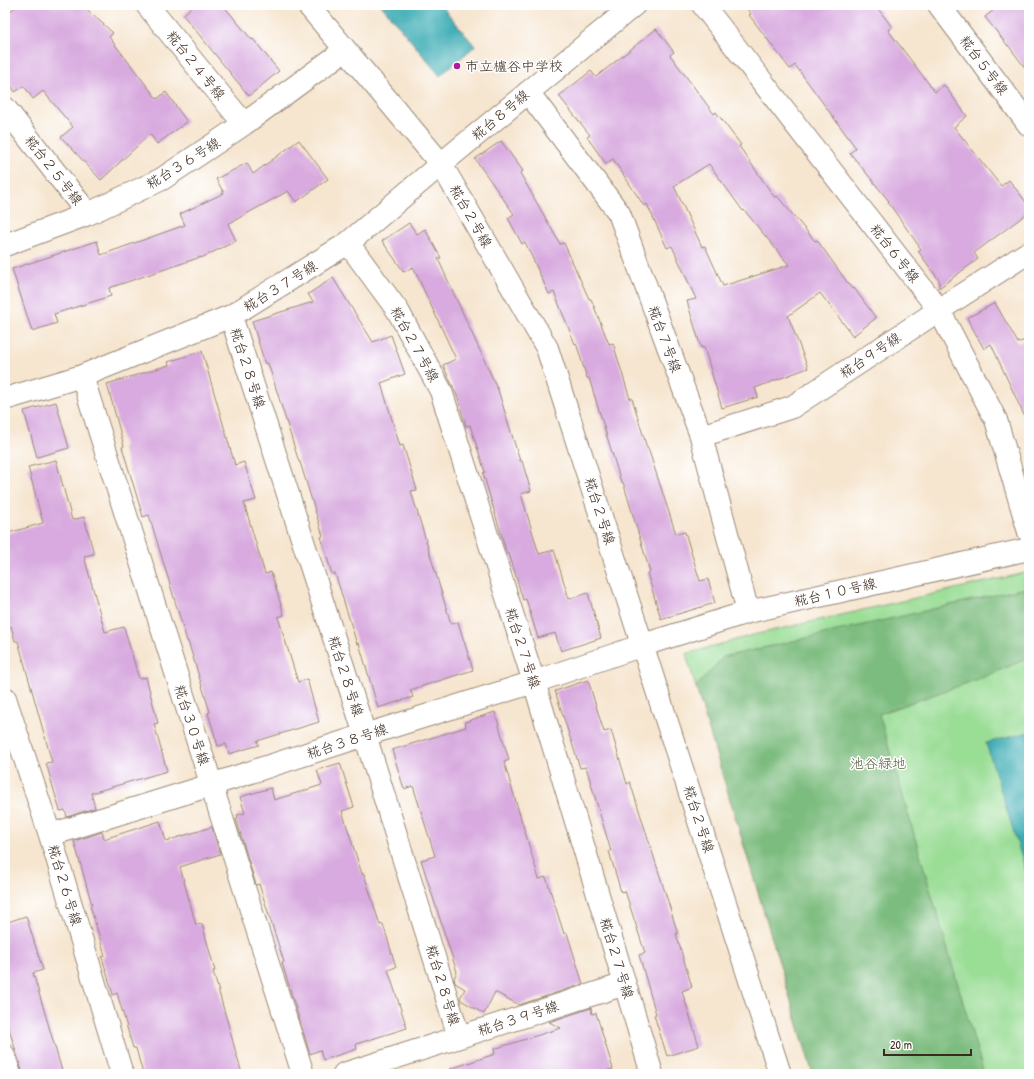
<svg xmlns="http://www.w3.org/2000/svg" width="1034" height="1079" font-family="'Patrick Hand','Klee One',sans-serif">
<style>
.green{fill:#9add95;stroke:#6a845a}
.forest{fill:#7bbc7e;stroke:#5b734e}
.water{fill:#3aacb4;stroke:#3a6b69}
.building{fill:#d8aadf;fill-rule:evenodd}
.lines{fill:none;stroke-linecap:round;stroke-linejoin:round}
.pedestrian-casing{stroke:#988876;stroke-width:20}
.minor-casing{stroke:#988876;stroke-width:24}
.tertiary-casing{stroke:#988876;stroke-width:24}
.pedestrian{stroke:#fff;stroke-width:18}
.minor{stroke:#fff;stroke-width:22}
.tertiary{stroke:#fff;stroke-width:22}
.poi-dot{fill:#b5179e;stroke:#fff;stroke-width:1.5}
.labels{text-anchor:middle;stroke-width:3;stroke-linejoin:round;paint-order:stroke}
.street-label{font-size:14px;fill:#3b2a1e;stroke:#fff}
.poi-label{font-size:14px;fill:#3b2a1e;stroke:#fff;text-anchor:start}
.park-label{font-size:14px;fill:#586042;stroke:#fff}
</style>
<rect width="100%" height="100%" fill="#fff"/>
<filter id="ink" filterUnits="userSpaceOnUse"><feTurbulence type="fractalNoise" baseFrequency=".025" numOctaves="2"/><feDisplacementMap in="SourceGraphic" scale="8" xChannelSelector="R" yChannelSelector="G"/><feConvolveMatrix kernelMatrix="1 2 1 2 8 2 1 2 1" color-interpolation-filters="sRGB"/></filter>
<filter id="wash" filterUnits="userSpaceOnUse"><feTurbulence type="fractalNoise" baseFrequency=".012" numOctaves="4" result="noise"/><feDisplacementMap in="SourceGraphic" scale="16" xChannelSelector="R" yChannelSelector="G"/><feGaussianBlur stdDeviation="0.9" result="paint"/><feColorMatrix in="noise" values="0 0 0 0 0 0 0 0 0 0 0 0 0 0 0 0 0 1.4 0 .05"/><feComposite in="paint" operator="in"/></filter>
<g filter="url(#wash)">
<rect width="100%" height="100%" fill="#f6e5cf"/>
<path class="green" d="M 1029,572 L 1029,1074 L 813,1074 L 686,654 L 749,636 Z"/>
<path class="forest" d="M 1029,587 L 1029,658 L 984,677 L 879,714 L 984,1074 L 813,1074 L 696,687 L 723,657 Z"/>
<path class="water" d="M 381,5 L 441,5 L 475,46 L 440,76 Z
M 1029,732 L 1029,881 L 986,743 Z"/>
<g id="blocks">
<path class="building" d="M 18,5 L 82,5 L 113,33 L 109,37 L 157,99 L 166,92 L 187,122 L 157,144 L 150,134 L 101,180 L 61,137 L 73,127 L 43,91 L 33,99 L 24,86 L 15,92 L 5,76 L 5,15 Z
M 194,5 L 223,5 L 252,40 L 253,39 L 279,71 L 249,96 L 183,15 Z
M 744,5 L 875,5 L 892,27 L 888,30 L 935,92 L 944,85 L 967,116 L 954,127 L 1001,186 L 1009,180 L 1029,206 L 1029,212 L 974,253 L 978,259 L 939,288 L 939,280 L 918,251 L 921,249 L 888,202 L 889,201 L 850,153 L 856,148 L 795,65 L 790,69 L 749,15 L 751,14 Z
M 1000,5 L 1029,5 L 1029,73 L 1008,45 L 1008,46 L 985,17 Z
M 656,29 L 674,52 L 670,55 L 714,114 L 716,112 L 741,145 L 739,146 L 775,198 L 777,196 L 815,241 L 817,240 L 852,289 L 854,288 L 876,318 L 853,336 L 820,293 L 788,316 L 808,368 L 755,388 L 758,397 L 722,408 L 704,347 L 701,348 L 687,301 L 696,299 L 672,246 L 667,248 L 647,204 L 644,206 L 613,159 L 606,164 L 587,137 L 590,135 L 559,96 L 591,71 L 596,77 ZM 709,164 L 743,211 L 744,210 L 789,265 L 723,286 L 705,246 L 702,247 L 674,186 Z
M 299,140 L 328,179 L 306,195 L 296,202 L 288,191 L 228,224 L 236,241 L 201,258 L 201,257 L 109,288 L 111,296 L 54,314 L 57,323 L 32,331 L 12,269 L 97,241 L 101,255 L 185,225 L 180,214 L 224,193 L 216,179 L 247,163 L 253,174 Z
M 501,141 L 523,171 L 520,173 L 560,244 L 564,243 L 589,299 L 591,299 L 609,344 L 613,343 L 630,399 L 632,398 L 647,448 L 648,448 L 676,534 L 685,532 L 700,581 L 708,579 L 715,603 L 661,619 L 647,573 L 650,572 L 623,482 L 621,482 L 589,378 L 587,378 L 576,343 L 575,344 L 554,292 L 549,294 L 525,242 L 522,244 L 508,218 L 514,214 L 475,159 Z
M 409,223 L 417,234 L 425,229 L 441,258 L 438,259 L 498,390 L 520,461 L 522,461 L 531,491 L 521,494 L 539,554 L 554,550 L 569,599 L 588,593 L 601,638 L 561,651 L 555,633 L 538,638 L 526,599 L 523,600 L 509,553 L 507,554 L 483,473 L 485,472 L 470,425 L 466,426 L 458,398 L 443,365 L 456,359 L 413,267 L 404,272 L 382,241 Z
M 333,278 L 373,342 L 391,335 L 405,374 L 381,383 L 400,446 L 403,445 L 417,490 L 411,491 L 451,624 L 458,622 L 473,670 L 410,690 L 413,697 L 378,708 L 359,643 L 357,644 L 335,573 L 332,574 L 321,537 L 323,536 L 300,462 L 299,462 L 268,363 L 265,364 L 252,321 L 313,302 L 308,294 Z
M 995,303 L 1018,343 L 1029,338 L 1029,426 L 991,344 L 984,349 L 967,318 Z
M 202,351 L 235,465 L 244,462 L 256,500 L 244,503 L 265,574 L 271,572 L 284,615 L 278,617 L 298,682 L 307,679 L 319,722 L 257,741 L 259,745 L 229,754 L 226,744 L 218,746 L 208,713 L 210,712 L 188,641 L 187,641 L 149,515 L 143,517 L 122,447 L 124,446 L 107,384 L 169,365 L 168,362 Z
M 56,402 L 69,448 L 37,457 L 24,411 Z
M 56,460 L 72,520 L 84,517 L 94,554 L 84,556 L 105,632 L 124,627 L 139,679 L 146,677 L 158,723 L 154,724 L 167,771 L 91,793 L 95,808 L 67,817 L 65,810 L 60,811 L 46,763 L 52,762 L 18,641 L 15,641 L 11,626 L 5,628 L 5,534 L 43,523 L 28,467 Z
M 588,680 L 604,732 L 611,730 L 627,784 L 630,782 L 666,895 L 678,934 L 676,934 L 692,987 L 682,991 L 699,1046 L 667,1056 L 654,1015 L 656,1014 L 639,955 L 645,953 L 625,891 L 621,892 L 609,851 L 611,851 L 586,767 L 580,768 L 555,691 Z
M 495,712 L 509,760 L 504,762 L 539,879 L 546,877 L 564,934 L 567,933 L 583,984 L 519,1005 L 495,992 L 484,1014 L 461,1000 L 460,998 L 465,989 L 455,983 L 454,978 L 457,972 L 421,860 L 435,856 L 413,786 L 404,789 L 392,750 L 466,727 L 465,722 Z
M 340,763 L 354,807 L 342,811 L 362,874 L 364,874 L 380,925 L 383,924 L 396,967 L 388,970 L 407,1028 L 356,1044 L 357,1049 L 323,1060 L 320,1050 L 310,1054 L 282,963 L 284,962 L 259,884 L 256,885 L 236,819 L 238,818 L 237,815 L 245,813 L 240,797 L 271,788 L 274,800 L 322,785 L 317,770 Z
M 160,821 L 166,841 L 212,827 L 220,854 L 180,867 L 196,925 L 202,924 L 215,971 L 213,971 L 242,1074 L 143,1074 L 136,1048 L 133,1048 L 117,993 L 113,995 L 102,957 L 105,956 L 90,905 L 92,905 L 74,841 L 102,832 L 104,839 Z
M 26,916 L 43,970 L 33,973 L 63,1074 L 23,1074 L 5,1016 L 5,923 Z
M 591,1008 L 592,1014 L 596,1013 L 613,1069 L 596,1074 L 451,1074 L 450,1069 L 495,1054 L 494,1049 L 561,1028 L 549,1022 Z"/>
</g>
</g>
<g filter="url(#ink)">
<use href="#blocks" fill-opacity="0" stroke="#988876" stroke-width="1"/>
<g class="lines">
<g class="pedestrian-casing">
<path id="pedestrian" d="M 5,1053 L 12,1074"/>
</g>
<g class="minor-casing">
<path id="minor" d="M 147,5 L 244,124
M 703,5 L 939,310 L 996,420 L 1029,532
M 939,5 L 1029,125
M 528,92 L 619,213 L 701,436 L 748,612
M 5,108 L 88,214
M 348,243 L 398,311 L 441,391 L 534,682 L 652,1074
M 5,245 L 88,214 L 162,179 L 244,124 L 345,50
M 231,316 L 365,735 L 459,1037
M 82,376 L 303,1074
M 5,399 L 82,376 L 231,316 L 348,243 L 441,164 L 634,5
M 701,436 L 792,407 L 939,310 L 1029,252
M 5,698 L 50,835 L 122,1074
M 50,835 L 211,785 L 365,735 L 534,682 L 643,645 L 748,612 L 1029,549
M 344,1074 L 625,984"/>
</g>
<g class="tertiary-casing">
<path id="tertiary" d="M 308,5 L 441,164 L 547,348 L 780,1074"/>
</g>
<use href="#pedestrian" class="pedestrian"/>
<use href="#minor" class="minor"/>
<use href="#tertiary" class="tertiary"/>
</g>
</g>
<circle class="poi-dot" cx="457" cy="66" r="4"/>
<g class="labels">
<g class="street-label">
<text transform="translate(196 65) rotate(51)" y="5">糀台２４号線</text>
<text transform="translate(984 65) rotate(53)" y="5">糀台５号線</text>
<text transform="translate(500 115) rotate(-40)" y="5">糀台８号線</text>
<text transform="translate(183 163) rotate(-32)" y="5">糀台３６号線</text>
<text transform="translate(54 170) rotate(52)" y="5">糀台２５号線</text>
<text transform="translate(471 216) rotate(60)" y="5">糀台２号線</text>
<text transform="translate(895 253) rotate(52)" y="5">糀台６号線</text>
<text transform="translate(280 286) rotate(-32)" y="5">糀台３７号線</text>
<text transform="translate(665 339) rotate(70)" y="5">糀台７号線</text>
<text transform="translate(415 344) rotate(61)" y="5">糀台２７号線</text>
<text transform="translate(870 355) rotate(-34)" y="5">糀台９号線</text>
<text transform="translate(248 368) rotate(72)" y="5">糀台２８号線</text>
<text transform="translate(600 511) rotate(72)" y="5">糀台２号線</text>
<text transform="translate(835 592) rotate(-13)" y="5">糀台１０号線</text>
<text transform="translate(523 648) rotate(72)" y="5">糀台２７号線</text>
<text transform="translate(346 676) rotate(72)" y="5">糀台２８号線</text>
<text transform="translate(192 725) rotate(72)" y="5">糀台３０号線</text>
<text transform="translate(347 741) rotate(-18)" y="5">糀台３８号線</text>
<text transform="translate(699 819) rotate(72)" y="5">糀台２号線</text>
<text transform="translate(65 885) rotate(73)" y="5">糀台２６号線</text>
<text transform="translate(617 958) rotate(73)" y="5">糀台２７号線</text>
<text transform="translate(443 985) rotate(73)" y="5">糀台２８号線</text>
<text transform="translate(518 1018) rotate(-18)" y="5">糀台３９号線</text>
</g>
<g class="poi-label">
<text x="465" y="71">市立櫨谷中学校</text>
</g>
<g class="park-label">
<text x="878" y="768">池谷緑地</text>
</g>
</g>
<rect width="1034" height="1079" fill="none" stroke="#fff" stroke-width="20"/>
<path d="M884 1049v6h87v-6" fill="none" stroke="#3b2a1e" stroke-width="2"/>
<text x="890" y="1049" font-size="12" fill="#3b2a1e" stroke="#ffffff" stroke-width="3" paint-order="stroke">20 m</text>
</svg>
